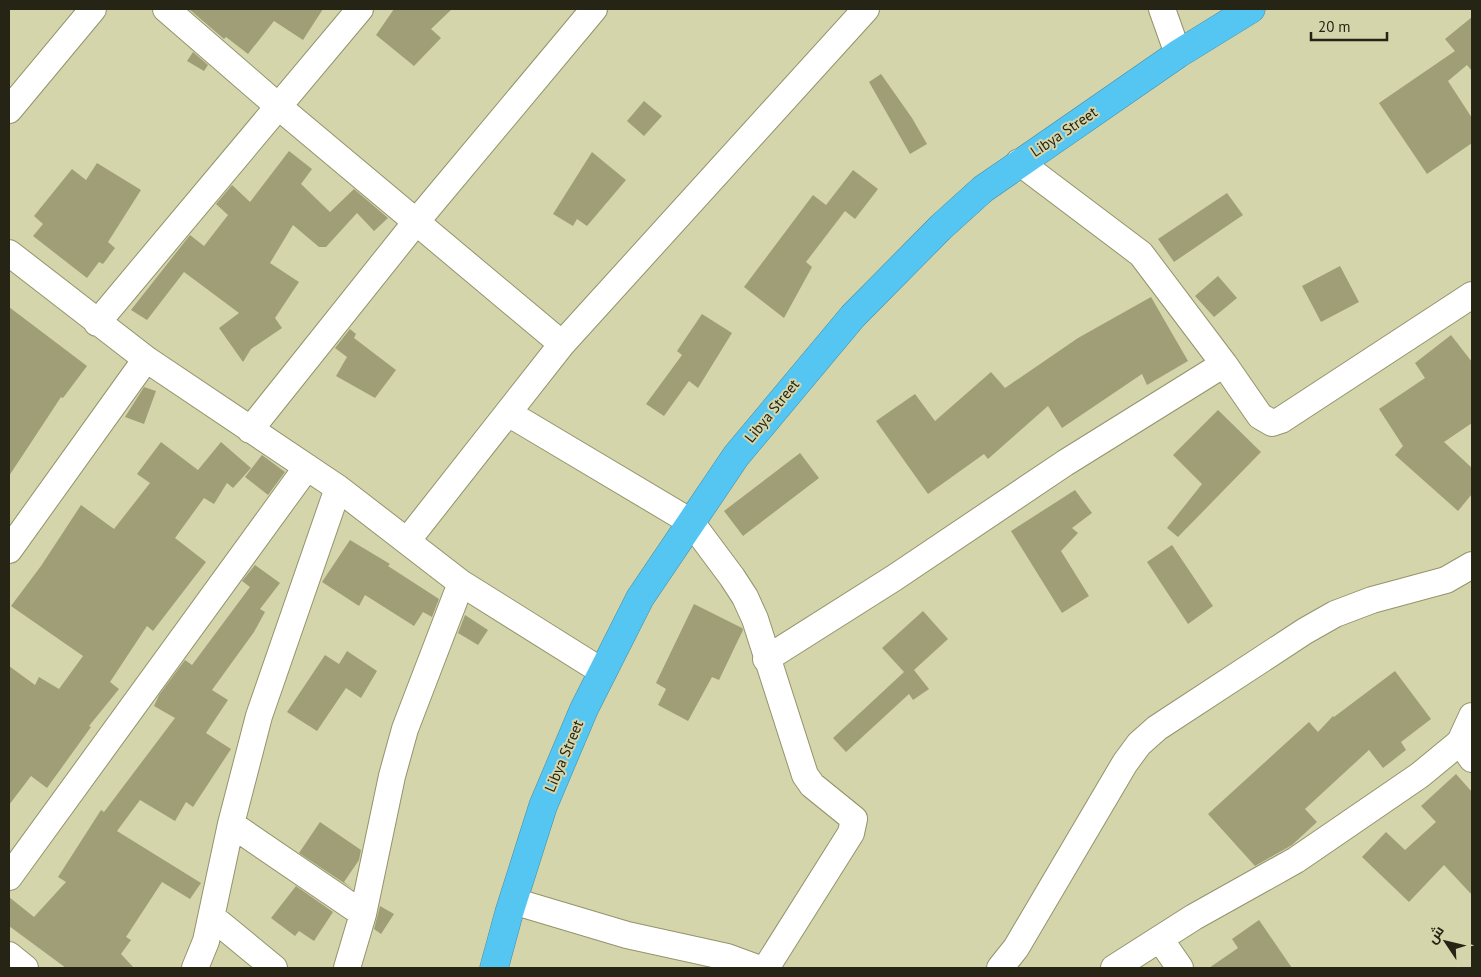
<svg xmlns="http://www.w3.org/2000/svg" width="1481" height="977" font-family="'PT Sans',Cairo,sans-serif">
<style>
.building{fill:#9f9e77}
.lines{fill:none;stroke-linecap:round;stroke-linejoin:round}
.minor-casing{stroke:#94936c;stroke-width:28}
.highway-casing{stroke:#448da5;stroke-width:29}
.minor{stroke:#fff;stroke-width:26}
.highway{stroke:#55c6f2;stroke-width:28}
.labels{text-anchor:middle;stroke-width:4;stroke-linejoin:round;paint-order:stroke}
.street-label{font-size:15px;fill:#252415;stroke:#d5d5ab}
</style>
<rect width="100%" height="100%" fill="#d5d5ab"/>
<path class="building" d="M 189,9 L 323,9 L 303,40 L 274,21 L 248,54 L 226,37 L 224,39 Z
M 394,9 L 452,9 L 431,29 L 441,38 L 414,66 L 376,35 Z
M 1472,17 L 1472,71 L 1467,65 L 1448,81 L 1472,118 L 1472,143 L 1427,174 L 1379,103 L 1455,51 L 1445,39 Z
M 193,52 L 208,65 L 204,71 L 187,61 Z
M 881,74 L 912,118 L 927,144 L 910,154 L 869,82 Z
M 644,101 L 662,116 L 644,136 L 627,121 Z
M 289,151 L 312,169 L 301,184 L 330,212 L 354,189 L 388,218 L 374,231 L 357,213 L 326,247 L 319,247 L 293,225 L 270,263 L 299,282 L 275,318 L 282,328 L 251,349 L 243,362 L 219,328 L 239,313 L 184,272 L 147,320 L 131,310 L 190,235 L 204,246 L 228,215 L 216,204 L 232,185 L 250,202 Z
M 592,152 L 626,180 L 587,226 L 577,219 L 573,226 L 553,214 Z
M 97,163 L 141,190 L 108,242 L 115,248 L 103,264 L 99,262 L 87,278 L 33,236 L 43,224 L 34,216 L 72,169 L 86,180 Z
M 853,170 L 878,189 L 855,219 L 845,211 L 806,262 L 812,267 L 784,318 L 744,287 L 813,195 L 826,205 Z
M 1227,193 L 1243,215 L 1174,262 L 1158,239 Z
M 1340,266 L 1359,302 L 1321,322 L 1302,286 Z
M 1218,276 L 1237,298 L 1214,317 L 1195,296 Z
M 1151,297 L 1188,361 L 1147,385 L 1142,374 L 1062,428 L 1048,406 L 988,459 L 984,454 L 928,494 L 876,421 L 915,394 L 935,421 L 991,372 L 1005,388 L 1078,338 Z
M 9,307 L 87,366 L 63,398 L 61,397 L 9,476 Z
M 702,314 L 732,333 L 698,388 L 689,381 L 664,416 L 646,404 L 682,355 L 677,351 Z
M 350,329 L 356,334 L 354,338 L 396,370 L 375,398 L 336,376 L 347,357 L 335,348 Z
M 1451,335 L 1472,362 L 1472,423 L 1444,442 L 1472,468 L 1472,494 L 1458,511 L 1395,455 L 1403,446 L 1379,409 L 1425,378 L 1415,363 Z
M 144,387 L 156,391 L 144,424 L 125,417 Z
M 1218,410 L 1261,452 L 1178,537 L 1167,528 L 1202,484 L 1173,455 Z
M 161,442 L 198,470 L 221,442 L 251,468 L 233,488 L 227,483 L 214,504 L 204,498 L 175,538 L 206,562 L 153,631 L 147,626 L 110,682 L 119,689 L 89,726 L 91,727 L 47,788 L 31,776 L 9,805 L 9,666 L 35,685 L 39,677 L 59,689 L 83,656 L 11,606 L 41,566 L 81,505 L 114,529 L 150,483 L 137,474 Z
M 800,453 L 819,478 L 743,536 L 724,511 Z
M 262,455 L 285,472 L 268,495 L 245,477 Z
M 1075,490 L 1092,513 L 1072,528 L 1078,533 L 1061,551 L 1089,596 L 1062,613 L 1011,531 Z
M 350,540 L 390,564 L 388,566 L 439,599 L 432,617 L 423,612 L 414,626 L 365,595 L 359,606 L 322,582 Z
M 1172,545 L 1213,606 L 1188,624 L 1147,562 Z
M 255,565 L 280,583 L 260,609 L 265,612 L 254,632 L 212,690 L 228,700 L 206,733 L 231,749 L 193,807 L 186,802 L 175,821 L 140,800 L 117,831 L 201,883 L 190,899 L 162,882 L 126,937 L 131,940 L 121,954 L 134,968 L 66,968 L 9,926 L 9,897 L 34,917 L 66,882 L 58,877 L 101,810 L 104,812 L 175,718 L 154,706 L 159,695 L 185,660 L 192,665 L 250,587 L 242,581 Z
M 694,604 L 742,628 L 743,630 L 719,680 L 712,677 L 688,721 L 658,705 L 666,689 L 656,683 Z
M 923,611 L 948,639 L 914,670 L 929,689 L 913,700 L 909,694 L 846,752 L 833,738 L 904,672 L 882,648 Z
M 465,615 L 488,630 L 478,645 L 458,633 Z
M 347,651 L 377,671 L 361,698 L 346,688 L 317,731 L 287,712 L 325,655 L 339,664 Z
M 1395,671 L 1431,719 L 1401,742 L 1406,750 L 1383,768 L 1369,750 L 1305,809 L 1317,822 L 1292,845 L 1255,866 L 1208,814 L 1309,722 L 1318,732 L 1333,716 L 1334,717 Z
M 1456,774 L 1472,792 L 1472,895 L 1444,865 L 1409,902 L 1362,857 L 1386,832 L 1405,850 L 1436,822 L 1421,806 Z
M 320,822 L 361,850 L 359,860 L 344,882 L 353,889 L 299,853 Z
M 296,886 L 333,912 L 314,941 L 299,931 L 295,936 L 271,918 Z
M 380,906 L 394,914 L 381,934 L 374,929 Z
M 1259,920 L 1292,968 L 1209,968 L 1238,948 L 1232,939 Z"/>
<g class="lines">
<g class="minor-casing">
<path id="minor" d="M 166,9 L 279,107 L 562,344
M 1162,9 L 1178,54
M 9,110 L 93,9
M 1019,162 L 1141,254 L 1224,364 L 1260,416 L 1272,423 L 1281,420 L 1472,295
M 9,253 L 146,359 L 338,488 L 461,583 L 603,672
M 97,323 L 360,9
M 508,413 L 691,522 L 732,577 L 745,597 L 755,619 L 805,775 L 812,785 L 854,819 L 851,833 L 766,968
M 250,430 L 416,222 L 594,9
M 407,541 L 562,344 L 866,9
M 9,550 L 146,359
M 766,659 L 894,578 L 1065,463 L 1224,364
M 1472,716 L 1460,742 L 1472,759
M 231,824 L 363,914
M 9,877 L 307,467
M 513,901 L 627,935 L 727,957 L 757,968
M 212,917 L 274,968
M 1160,939 L 1180,968
M 9,955 L 25,968
M 195,968 L 206,941 L 231,824 L 259,716 L 338,488
M 347,968 L 363,914 L 392,776 L 405,729 L 461,583
M 1000,968 L 1016,948 L 1125,763 L 1139,744 L 1157,728 L 1305,631 L 1335,614 L 1372,600 L 1446,580 L 1472,565
M 1114,968 L 1194,917 L 1296,860 L 1420,775 L 1460,742"/>
</g>
<g class="highway-casing">
<path id="highway" d="M 494,968 L 509,913 L 543,806 L 584,709 L 640,598 L 736,456 L 853,316 L 941,227 L 983,189 L 1178,54 L 1251,9"/>
</g>
<use href="#minor" class="minor"/>
<use href="#highway" class="highway"/>
</g>
<g class="labels">
<g class="street-label">
<text transform="translate(1064 132) rotate(-34)" y="5">Libya Street</text>
<text transform="translate(772 411) rotate(-51)" y="5">Libya Street</text>
<text transform="translate(564 756) rotate(-67)" y="5">Libya Street</text>
</g>
</g>
<rect width="1481" height="977" fill="none" stroke="#252415" stroke-width="20"/>
<g transform="translate(1446 942) rotate(305)" stroke="#d5d5ab" stroke-width="4" paint-order="stroke">
<path d="M0-4L9 19L0 12L-9 19Z" fill="#252415"/>
<text y="-8" font-size="14" font-weight="bold" text-anchor="middle" fill="#252415">ش</text>
</g>
<path d="M1311 32v8h76v-8" fill="none" stroke="#252415" stroke-width="2.5"/>
<text x="1318" y="32" font-size="15" fill="#252415" stroke="#d5d5ab" stroke-width="4" paint-order="stroke">20 m</text>
</svg>
